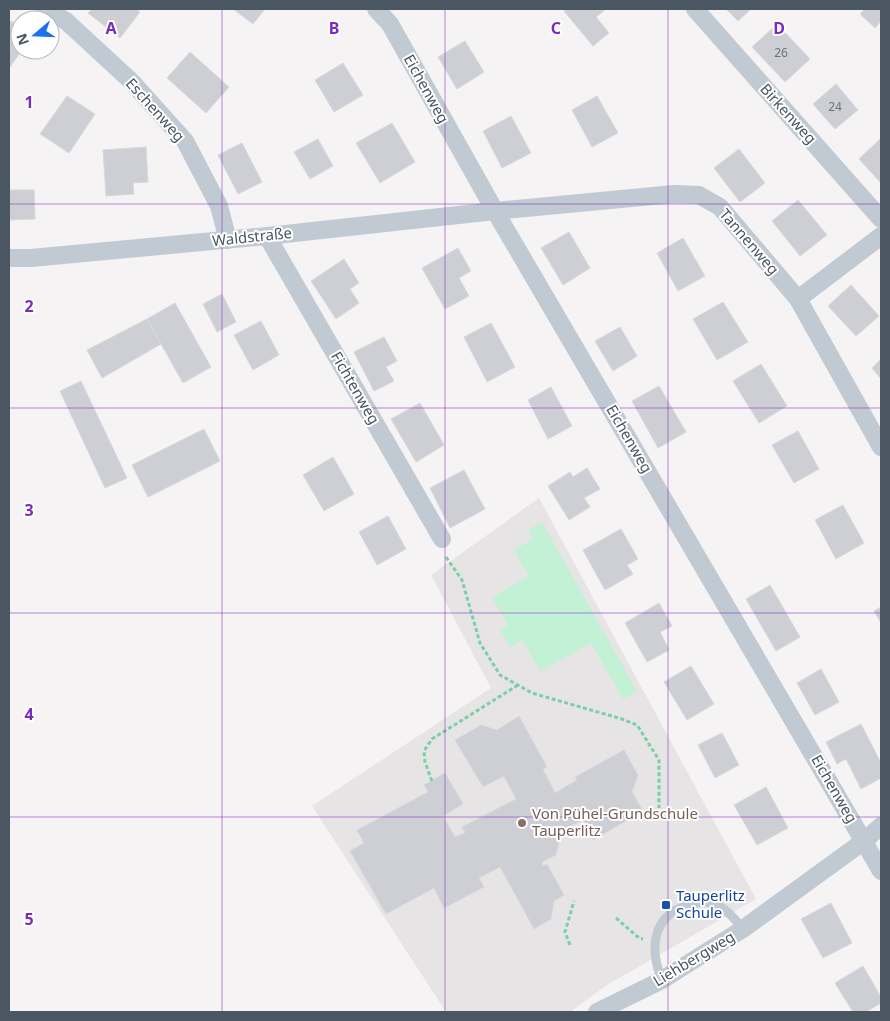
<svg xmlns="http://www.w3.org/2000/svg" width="890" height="1021" font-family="'Noto Sans',sans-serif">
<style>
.education{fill:#e6e4e5}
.green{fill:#c3f1d5}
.building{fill:#cdcfd5;stroke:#d7d9de}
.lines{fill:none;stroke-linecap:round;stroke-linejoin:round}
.path{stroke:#7ad0a6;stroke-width:3;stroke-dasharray:4 2.5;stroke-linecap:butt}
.lane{stroke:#c1cad2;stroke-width:9}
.street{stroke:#c1cad2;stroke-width:18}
.grid{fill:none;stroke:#7b2cbf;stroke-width:1;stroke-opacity:0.55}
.education-dot{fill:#8d6e63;stroke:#fff;stroke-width:2}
.transit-dot{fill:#1a4fb4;stroke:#fff;stroke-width:2}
.labels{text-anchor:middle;stroke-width:4;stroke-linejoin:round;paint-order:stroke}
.number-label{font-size:12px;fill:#6b747e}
.street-label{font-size:15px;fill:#4a5661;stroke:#fff}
.education-label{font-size:15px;fill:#785e54;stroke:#fff;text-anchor:start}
.transit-label{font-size:15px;fill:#164399;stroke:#fff;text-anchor:start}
.grid-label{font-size:16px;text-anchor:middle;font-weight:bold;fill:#7b2cbf;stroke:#fff;stroke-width:4;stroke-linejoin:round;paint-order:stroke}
</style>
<rect width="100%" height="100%" fill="#f5f3f3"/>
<path class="education" d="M 539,498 L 756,899 L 607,985 L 570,1012 L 446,1012 L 312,806 L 491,688 L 431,575 Z"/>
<path class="green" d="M 542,522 L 637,691 L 623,699 L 591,643 L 540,671 L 522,640 L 510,647 L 500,629 L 508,625 L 492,597 L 529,576 L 514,550 L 533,539 L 528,530 Z"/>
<path class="building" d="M 92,9 L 136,9 L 140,12 L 120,38 L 88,13 Z
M 233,9 L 265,9 L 253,24 Z
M 567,9 L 606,9 L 596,17 L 609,33 L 593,46 L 564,11 Z
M 726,9 L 751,9 L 738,21 Z
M 865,9 L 881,9 L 881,21 L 875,28 L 860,14 Z
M 11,21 L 20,27 L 20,50 L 22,50 L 10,67 L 9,66 L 9,25 Z
M 777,24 L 810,59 L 785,82 L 752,47 Z
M 465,41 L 484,72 L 457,89 L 438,57 Z
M 190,52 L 229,87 L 206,113 L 167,78 Z
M 343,63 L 363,95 L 334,112 L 315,80 Z
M 836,84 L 858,110 L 835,129 L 813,104 Z
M 67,96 L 95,114 L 69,153 L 40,134 Z
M 597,96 L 618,133 L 592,147 L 572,110 Z
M 511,116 L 531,153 L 502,168 L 483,131 Z
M 392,123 L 415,162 L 380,183 L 356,143 Z
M 881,138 L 881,183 L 859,159 Z
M 318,139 L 333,166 L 310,179 L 294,152 Z
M 242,143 L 262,182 L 238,194 L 218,155 Z
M 146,147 L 148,182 L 133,183 L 134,194 L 106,196 L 103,150 Z
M 739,149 L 765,183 L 740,202 L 714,168 Z
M 9,190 L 34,190 L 35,219 L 9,220 Z
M 798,200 L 827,235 L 800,256 L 772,221 Z
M 569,232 L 590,268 L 563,285 L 541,248 Z
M 683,238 L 705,276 L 678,291 L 657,253 Z
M 458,248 L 471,271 L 459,278 L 469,296 L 445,309 L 422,268 Z
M 344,259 L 359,283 L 350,289 L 359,303 L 336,319 L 311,281 Z
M 851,285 L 879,316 L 856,336 L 828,306 Z
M 222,294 L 236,322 L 217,332 L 203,304 Z
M 723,302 L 748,342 L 717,360 L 693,319 Z
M 175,303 L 211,367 L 183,383 L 147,319 Z
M 147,319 L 161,344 L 102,378 L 87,350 Z
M 261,321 L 279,355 L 253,370 L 234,335 Z
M 491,323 L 515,367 L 487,382 L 464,337 Z
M 620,327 L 637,356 L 613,371 L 595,341 Z
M 384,337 L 397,361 L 386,367 L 394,381 L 374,391 L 354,352 Z
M 881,359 L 881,379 L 872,368 Z
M 761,364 L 787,406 L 759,423 L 733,381 Z
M 81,381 L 127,478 L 105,488 L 60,391 Z
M 659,386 L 686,432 L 658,448 L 632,401 Z
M 551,387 L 572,426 L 548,439 L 528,400 Z
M 420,403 L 444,445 L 416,462 L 391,419 Z
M 204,429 L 220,461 L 148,497 L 132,465 Z
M 798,431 L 819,469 L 794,483 L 772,445 Z
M 333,457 L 354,494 L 324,511 L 303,475 Z
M 587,468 L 600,489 L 584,498 L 590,507 L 569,520 L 548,486 L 570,472 L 573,477 Z
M 464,470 L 485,509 L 450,528 L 430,488 Z
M 843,505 L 864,543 L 836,559 L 815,520 Z
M 388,516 L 406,549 L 377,565 L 359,532 Z
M 621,529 L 638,559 L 627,565 L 633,574 L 605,590 L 583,550 Z
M 770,585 L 800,637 L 776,651 L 746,599 Z
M 659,603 L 672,626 L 660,632 L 669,650 L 647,662 L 625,623 Z
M 881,607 L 881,623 L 874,611 Z
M 691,666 L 714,704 L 687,720 L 664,682 Z
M 821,669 L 839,702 L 815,715 L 797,683 Z
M 519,716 L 547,767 L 543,769 L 555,793 L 577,780 L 575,777 L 624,750 L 638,775 L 632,792 L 643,811 L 593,840 L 583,820 L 562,830 L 556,855 L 542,862 L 543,866 L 547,864 L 564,895 L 554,901 L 551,919 L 534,929 L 500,867 L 479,878 L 484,887 L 444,908 L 434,888 L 386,914 L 350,851 L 364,843 L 357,830 L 428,792 L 424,785 L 445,773 L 463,804 L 443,816 L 455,837 L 465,833 L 462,827 L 516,799 L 504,776 L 483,787 L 455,740 L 481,725 L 497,730 Z
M 861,724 L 881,763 L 881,778 L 861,789 L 846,759 L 837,764 L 826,742 Z
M 722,733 L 739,765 L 715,778 L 698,745 Z
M 766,787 L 788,828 L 757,845 L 734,805 Z
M 831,903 L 852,943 L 823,958 L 801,919 Z
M 863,966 L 881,997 L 881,1003 L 866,1012 L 853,1012 L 835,983 Z"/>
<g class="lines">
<path class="path" d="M 446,557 L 462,580 L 480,643 L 500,675 L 532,693 L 622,719 L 637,725 L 659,760 L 659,808
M 432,781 L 425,762 L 424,751 L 432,739 L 518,685
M 616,918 L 639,938 L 643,939
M 570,945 L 565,932 L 574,901"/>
<path class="lane" d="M 662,980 C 650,951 651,918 685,906 C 694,903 702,901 711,903 C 723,905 736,920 743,929"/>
<path class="street" d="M 44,9 L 66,21 L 131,81 L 185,141 L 219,206 L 228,240
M 376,9 L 390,24 L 495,211 L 881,871
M 695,9 L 881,219
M 267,236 L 442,539
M 9,258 L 31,258 L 267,236 L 495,211 L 674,194 L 699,195 L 720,207 L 798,299 L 881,447
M 798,299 L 881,236
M 597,1012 L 662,980 L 743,929 L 864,841 L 881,826"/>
</g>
<path class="grid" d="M 222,9 L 222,1012M 445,9 L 445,1012M 668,9 L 668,1012M 9,204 L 881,204M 9,408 L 881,408M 9,613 L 881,613M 9,817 L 881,817"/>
<circle class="education-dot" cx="522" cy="823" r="5"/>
<rect class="transit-dot" x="661" y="900" width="10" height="10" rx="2.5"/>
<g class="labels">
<g class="number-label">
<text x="781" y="57">26</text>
<text x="835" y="111">24</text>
</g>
<g class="street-label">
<text transform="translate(426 89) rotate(61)" y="5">Eichenweg</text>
<text transform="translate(155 110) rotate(48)" y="5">Eschenweg</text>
<text transform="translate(788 114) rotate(48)" y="5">Birkenweg</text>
<text transform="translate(252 237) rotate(-6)" y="5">Waldstraße</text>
<text transform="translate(749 242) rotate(49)" y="5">Tannenweg</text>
<text transform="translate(355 388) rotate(60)" y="5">Fichtenweg</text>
<text transform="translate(629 439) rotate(60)" y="5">Eichenweg</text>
<text transform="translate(834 789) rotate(60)" y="5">Eichenweg</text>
<text transform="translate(694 959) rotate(-31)" y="5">Liehbergweg</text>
</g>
<g class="education-label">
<text x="532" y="819">Von Pühel-Grundschule<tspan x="532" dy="17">Tauperlitz</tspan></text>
</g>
<g class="transit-label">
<text x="676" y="901">Tauperlitz<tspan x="676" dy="17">Schule</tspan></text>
</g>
</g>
<g class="grid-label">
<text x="111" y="34">A</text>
<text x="334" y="34">B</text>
<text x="556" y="34">C</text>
<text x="779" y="34">D</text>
<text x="29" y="108">1</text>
<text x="29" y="312">2</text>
<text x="29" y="516">3</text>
<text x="29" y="720">4</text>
<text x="29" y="925">5</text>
</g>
<rect width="890" height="1021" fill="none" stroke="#4a5661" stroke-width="20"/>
<g transform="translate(35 35) rotate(251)"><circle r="24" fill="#ffffff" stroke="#b7bbc0"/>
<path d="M0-4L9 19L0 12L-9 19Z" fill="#1a73e8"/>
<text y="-8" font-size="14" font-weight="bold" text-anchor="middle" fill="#4a5661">N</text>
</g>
</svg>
